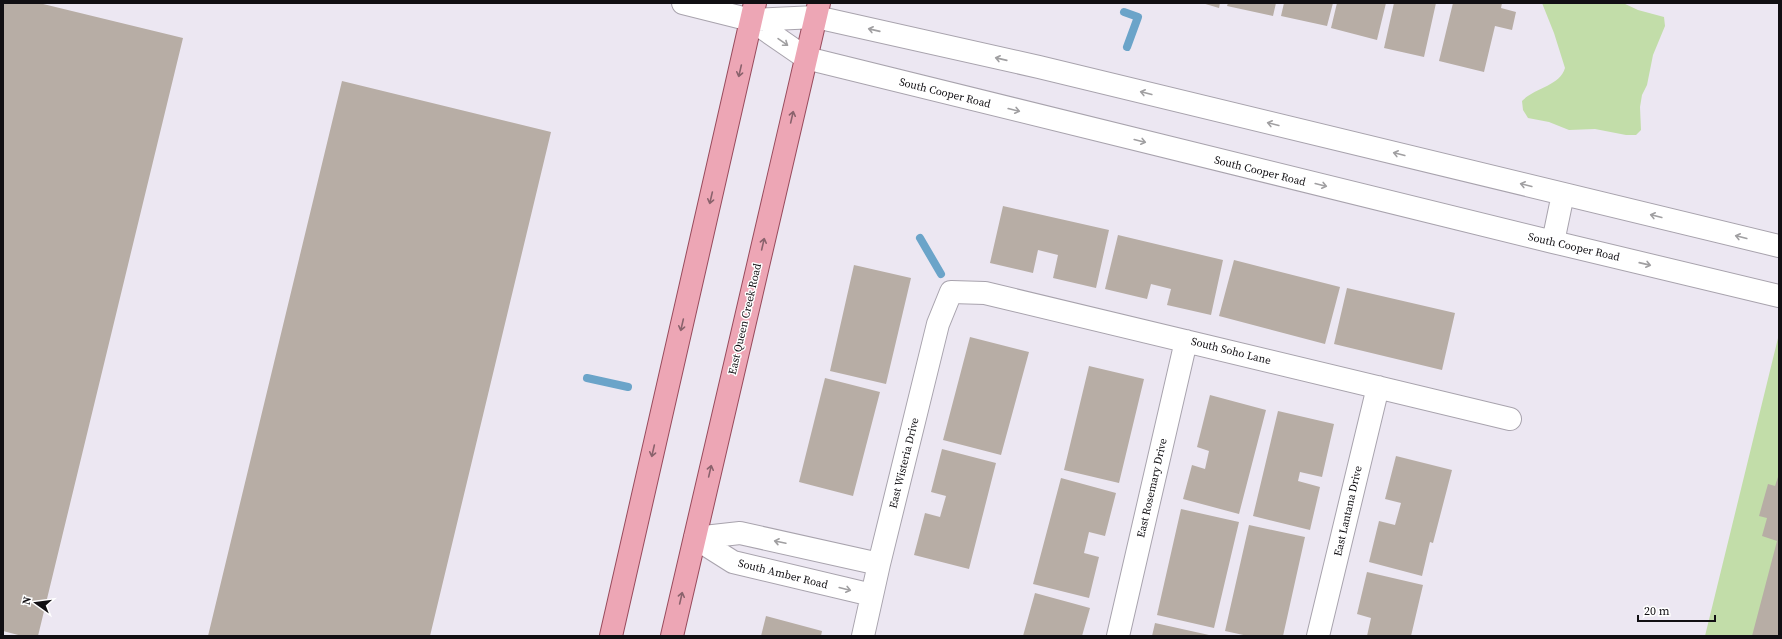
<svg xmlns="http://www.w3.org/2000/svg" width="1782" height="639" font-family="'Source Serif 4',serif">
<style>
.green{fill:#c2dda9}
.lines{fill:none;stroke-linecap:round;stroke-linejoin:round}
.stream{stroke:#6ba4c9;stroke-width:8}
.building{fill:#b7ada5}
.minor-casing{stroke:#a8a3ad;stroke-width:24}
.secondary-casing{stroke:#a8a3ad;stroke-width:24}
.primary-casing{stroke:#984b5c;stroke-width:24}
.minor{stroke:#fff;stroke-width:22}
.secondary{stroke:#fff;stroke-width:22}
.primary{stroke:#eda6b5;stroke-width:22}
.oneway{stroke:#a09fa1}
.oneway2{stroke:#8a626c}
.labels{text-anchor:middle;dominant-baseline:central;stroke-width:3;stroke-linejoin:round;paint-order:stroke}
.street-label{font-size:11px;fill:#110f13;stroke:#fff}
</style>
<rect width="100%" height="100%" fill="#ece7f2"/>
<path class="green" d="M1542,3H1623L1638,10L1664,17L1665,26L1653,55L1647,85L1642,95L1640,107L1641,130L1636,135H1626L1595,129L1569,130L1549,122L1528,118L1523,110L1522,101C1534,88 1560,86 1565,68L1554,33Z
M1779,334V636H1705Z"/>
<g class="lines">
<path class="stream" d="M1124,12L1138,17L1127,47
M920,238L941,274
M587,378L628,387"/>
</g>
<path class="building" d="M3,3H39L183,38L38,636H22L3,631Z
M1202,3H1220L1219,8Z
M1228,3H1276L1273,16L1227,6Z
M1284,3H1333L1327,26L1281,16Z
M1337,3H1386L1377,40L1331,28Z
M1394,3H1436L1424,57L1384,48Z
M1453,3H1502L1501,8L1516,12L1512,30L1495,26L1484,72L1439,61Z
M342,81L551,132L430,636H208Z
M1003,206L1109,230L1096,288L1053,278L1058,255L1038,250L1033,273L990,263Z
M1118,235L1223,260L1211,315L1167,305L1171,289L1151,284L1147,299L1105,289Z
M1234,260L1340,287L1325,344L1219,316Z
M854,265L911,278L886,384L830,371Z
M1347,288L1455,313L1442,370L1334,344Z
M970,337L1029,352L1001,455L943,440Z
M1089,366L1144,379L1119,483L1064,470Z
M825,378L880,392L853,496L799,482Z
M1210,395L1266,410L1239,514L1183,499L1192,465L1205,469L1209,451L1197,447Z
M1278,411L1334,424L1322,477L1300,472L1298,481L1320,487L1310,530L1253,516Z
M942,449L996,463L969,569L914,555L925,513L940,517L946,496L931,492Z
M1396,456L1452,470L1433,543L1430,542L1422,576L1369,562L1379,521L1395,525L1401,503L1385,499Z
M1779,474V636H1752L1777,541L1762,536L1767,518L1759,516L1768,484L1775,486Z
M1061,478L1116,493L1105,536L1089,532L1084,553L1099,557L1089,598L1033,584Z
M1181,509L1239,522L1214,628L1157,615Z
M1249,525L1305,537L1283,636H1248L1225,631Z
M1367,572L1423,585L1411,636H1367L1371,618L1357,614Z
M1035,593L1090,608L1082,636H1023Z
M766,616L822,631L821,636H761Z
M1155,623L1209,635V636H1152Z"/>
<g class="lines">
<g class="minor-casing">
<path id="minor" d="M683,3L751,20
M695,538L733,562L872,595
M695,538L740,533L879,564
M863,636L879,564L938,324L951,292L985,293L1510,419
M1118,636L1186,341
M1318,636L1378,387"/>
</g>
<g class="secondary-casing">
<path id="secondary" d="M751,20L806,58L1553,242L1779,296
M751,20L816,17L1039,67L1779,246
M1553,242L1563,194"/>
</g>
<g class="primary-casing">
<path id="primary" d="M611,636L755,3
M672,636L819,3"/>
</g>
<use href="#minor" class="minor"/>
<use href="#secondary" class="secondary"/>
<use href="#primary" class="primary"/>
</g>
<defs><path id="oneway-shaft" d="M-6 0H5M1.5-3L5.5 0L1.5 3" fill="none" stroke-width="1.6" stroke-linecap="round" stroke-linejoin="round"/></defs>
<g class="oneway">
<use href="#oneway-shaft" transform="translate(874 30) rotate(-167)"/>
<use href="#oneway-shaft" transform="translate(783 42) rotate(35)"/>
<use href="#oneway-shaft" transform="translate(1001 59) rotate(-167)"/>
<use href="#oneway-shaft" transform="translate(1146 93) rotate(-166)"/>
<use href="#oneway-shaft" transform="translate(1014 110) rotate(14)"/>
<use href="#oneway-shaft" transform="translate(1273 124) rotate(-166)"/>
<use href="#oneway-shaft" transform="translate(1140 141) rotate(14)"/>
<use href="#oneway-shaft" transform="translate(1399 154) rotate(-166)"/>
<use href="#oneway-shaft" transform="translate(1321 185) rotate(14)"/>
<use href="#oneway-shaft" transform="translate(1526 185) rotate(-166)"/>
<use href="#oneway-shaft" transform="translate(1656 216) rotate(-166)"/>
<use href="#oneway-shaft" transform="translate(1741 237) rotate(-166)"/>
<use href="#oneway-shaft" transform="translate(1645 264) rotate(13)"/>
<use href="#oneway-shaft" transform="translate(780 542) rotate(-168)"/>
<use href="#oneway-shaft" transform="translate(845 589) rotate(14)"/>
</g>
<g class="oneway2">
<use href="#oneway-shaft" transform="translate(740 71) rotate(103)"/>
<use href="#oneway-shaft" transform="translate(792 117) rotate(-77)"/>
<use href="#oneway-shaft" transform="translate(711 198) rotate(103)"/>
<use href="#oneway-shaft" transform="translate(763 244) rotate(-77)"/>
<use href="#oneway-shaft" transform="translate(682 325) rotate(103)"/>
<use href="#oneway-shaft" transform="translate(653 451) rotate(103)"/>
<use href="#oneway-shaft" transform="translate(710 471) rotate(-77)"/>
<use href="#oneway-shaft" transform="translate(681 598) rotate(-77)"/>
</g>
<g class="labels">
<g class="street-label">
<text transform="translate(945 93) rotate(14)">South Cooper Road</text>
<text transform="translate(1260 171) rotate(14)">South Cooper Road</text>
<text transform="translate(1574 247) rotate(13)">South Cooper Road</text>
<text transform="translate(745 319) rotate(-77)">East Queen Creek Road</text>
<text transform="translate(1231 351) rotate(14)">South Soho Lane</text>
<text transform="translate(904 463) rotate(-76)">East Wisteria Drive</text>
<text transform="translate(1152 488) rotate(-77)">East Rosemary Drive</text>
<text transform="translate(1348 511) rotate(-77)">East Lantana Drive</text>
<text transform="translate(783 574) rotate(14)">South Amber Road</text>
</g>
</g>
<rect width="1782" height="639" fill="none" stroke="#110f13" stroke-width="8"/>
<g transform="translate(36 603) rotate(284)" stroke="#ffffff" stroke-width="3" paint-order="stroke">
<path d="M0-3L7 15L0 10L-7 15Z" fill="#110f13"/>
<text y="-6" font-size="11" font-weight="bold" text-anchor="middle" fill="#110f13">N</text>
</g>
<path d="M1638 615v6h77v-6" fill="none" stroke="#110f13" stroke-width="2"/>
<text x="1644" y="615" font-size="12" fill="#110f13" stroke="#ffffff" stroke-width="3" paint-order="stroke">20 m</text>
</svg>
